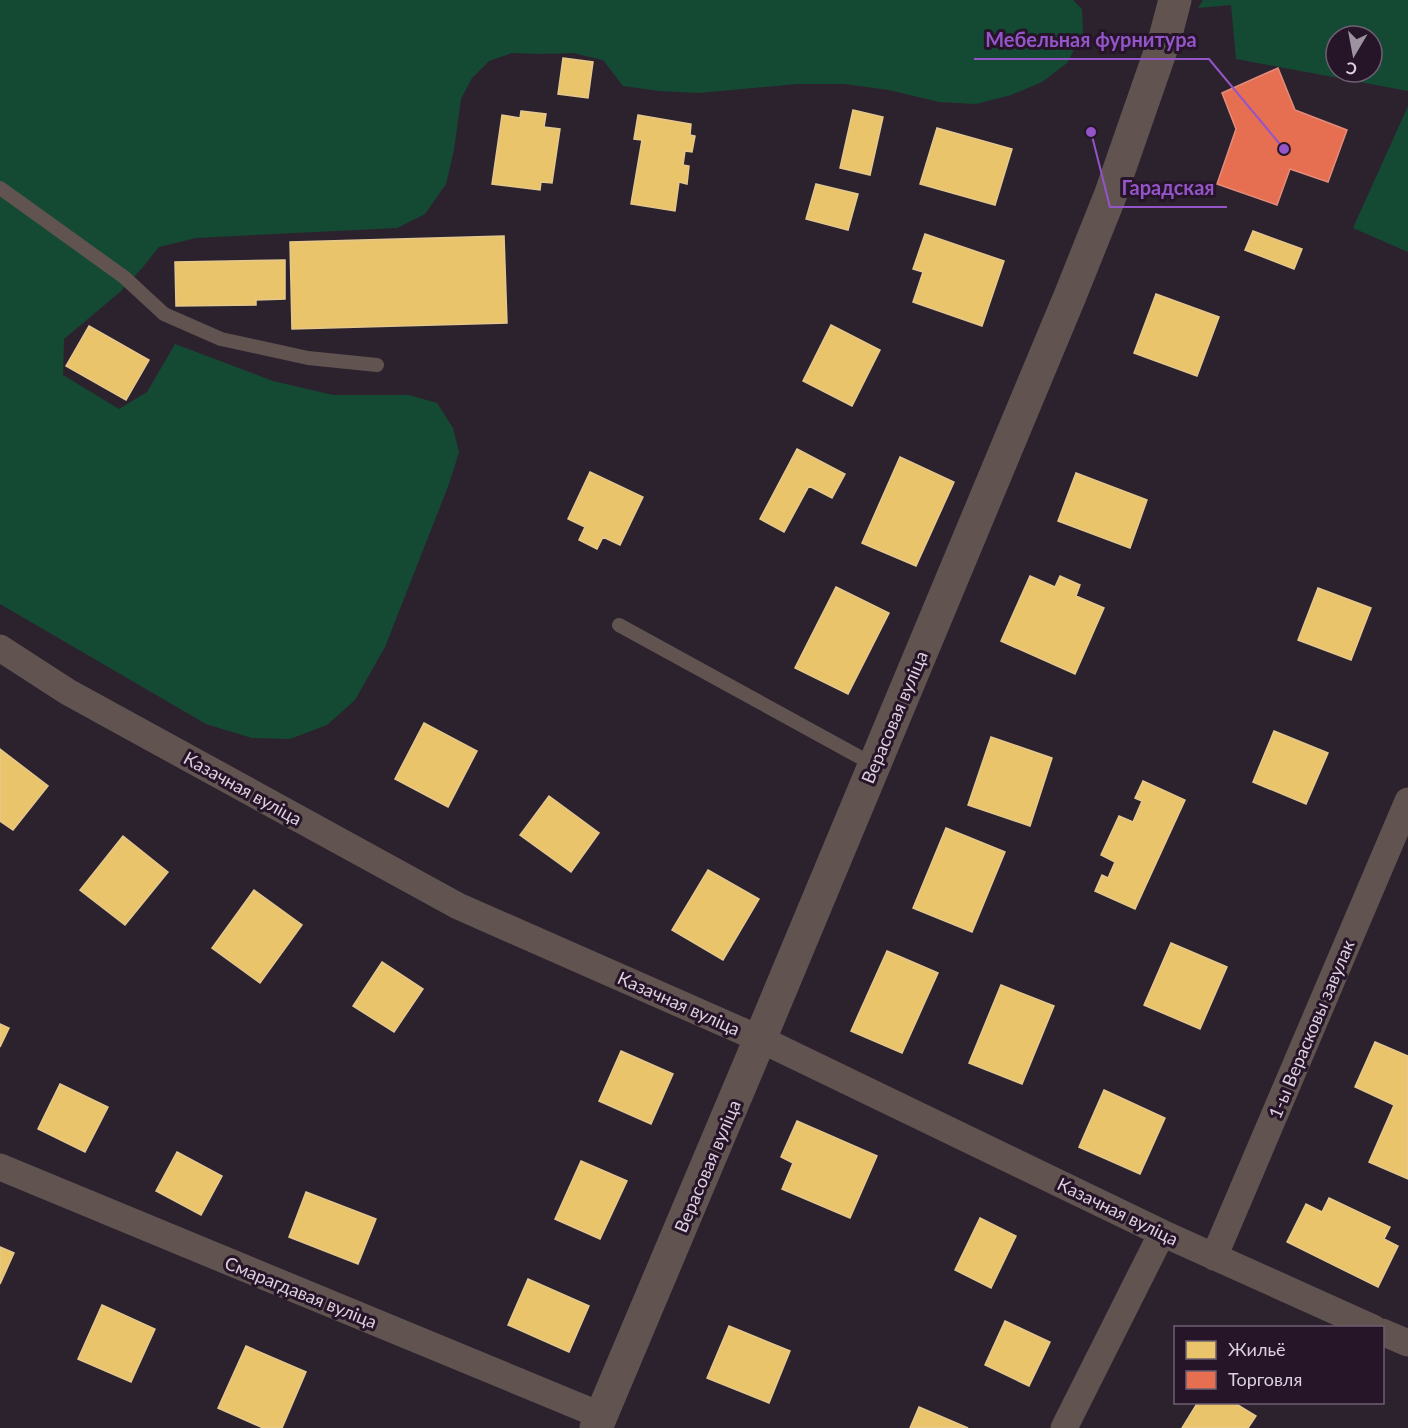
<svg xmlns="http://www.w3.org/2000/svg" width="1408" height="1428" font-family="Lato,sans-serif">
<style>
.green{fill:#144a33;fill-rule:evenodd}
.homes{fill:#e9c46a;stroke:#e5c88d;stroke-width:1.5}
.shops{fill:#e76f51;stroke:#e48c7b;stroke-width:1.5}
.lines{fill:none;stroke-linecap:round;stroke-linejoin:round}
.service{stroke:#605350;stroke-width:14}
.minor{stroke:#605350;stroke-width:27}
.tertiary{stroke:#605350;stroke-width:33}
.labels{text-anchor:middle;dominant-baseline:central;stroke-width:6;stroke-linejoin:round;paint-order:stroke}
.street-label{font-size:18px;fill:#dcd0de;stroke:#261429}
.leader{fill:none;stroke:#9355c7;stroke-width:2}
.callout-dot{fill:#9355c7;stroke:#261429;stroke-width:2}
.callout-label{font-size:20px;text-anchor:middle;font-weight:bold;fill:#9355c7;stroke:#261429;stroke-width:6;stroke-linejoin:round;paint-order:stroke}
</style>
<rect width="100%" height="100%" fill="#2c222e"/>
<path class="green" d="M0,0H1073L1082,9L1083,33L1067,63L1042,82L1011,95L976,104L939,102L889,90L844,84H797L699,93L659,91L623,86L603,60L573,53L540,54L512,53L489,61L472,78L461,99L454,150L446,184L425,214L397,228L196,238L159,247L143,267L120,292L64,339L63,375L119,409L147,392L175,344L273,381L333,395H409L437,403L453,428L459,452L449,484L385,647L355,700L327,725L290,739L252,738L206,724L0,604Z
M1203,0H1408V91L1236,59L1231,5L1198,8ZM1336,36H1372V72H1336Z
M1408,106V252L1353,228Z"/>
<path class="homes" d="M563,58L593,62L588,98L558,94Z
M853,110L883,117L870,175L840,168Z
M521,111L546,114L544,127L560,129L552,183L541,182L540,190L492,184L502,115L520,118Z
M638,115L691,124L690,135L695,136L692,152L685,151L683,165L689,166L687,184L679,182L675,211L631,204L642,140L634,139Z
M937,128L1012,149L995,205L920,184Z
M816,184L858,194L848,230L806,219Z
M1253,231L1302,249L1294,269L1245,250Z
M925,234L1004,261L982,326L913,302L923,272L913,269Z
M504,236L507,323L292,329L290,242Z
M285,260V299L256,300V305L176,306L175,262Z
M1156,294L1219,317L1197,376L1134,353Z
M831,325L880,350L852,406L803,381Z
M89,326L149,360L126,400L66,366Z
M797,449L845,474L832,498L809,486L784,532L760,519Z
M900,457L954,482L916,566L862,543Z
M590,472L643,497L620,545L603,537L597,549L579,540L585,527L568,519Z
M1076,473L1147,500L1130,548L1058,521Z
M1030,576L1055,587L1060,576L1080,585L1076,596L1104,608L1075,674L1001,641Z
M836,587L889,613L848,694L795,668Z
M1318,588L1371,608L1351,660L1298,640Z
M424,723L477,751L448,807L395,779Z
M1274,731L1328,753L1306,804L1253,782Z
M991,737L1052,758L1030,826L968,805Z
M0,749L48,786L13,830L0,821Z
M1143,781L1185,800L1135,909L1095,891L1102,875L1108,878L1115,862L1101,855L1119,816L1133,822L1142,801L1135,798Z
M549,796L599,833L571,872L520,835Z
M946,828L1005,852L972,932L913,908Z
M123,836L168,872L125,925L80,890Z
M708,870L759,899L723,960L672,930Z
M254,890L302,925L260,983L212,948Z
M1171,943L1227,967L1200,1029L1144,1005Z
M887,951L938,973L902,1053L851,1031Z
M382,962L423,989L394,1032L353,1006Z
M1001,985L1054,1006L1022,1084L969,1063Z
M0,1024L9,1028L0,1047Z
M1375,1042L1408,1056V1179L1369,1162L1394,1105L1355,1087Z
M621,1051L673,1074L651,1124L599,1101Z
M60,1084L108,1107L85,1152L38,1129Z
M1104,1090L1165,1118L1140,1174L1079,1147Z
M797,1121L877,1156L850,1218L782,1189L793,1163L781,1157Z
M177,1152L222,1176L201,1215L156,1191Z
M581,1161L627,1181L600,1239L555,1219Z
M306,1192L376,1219L358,1264L289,1237Z
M1329,1198L1390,1227L1384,1239L1398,1246L1378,1287L1287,1242L1306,1204L1322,1212Z
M980,1218L1016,1236L991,1288L955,1270Z
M0,1247L14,1253L0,1284Z
M528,1279L589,1306L569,1352L508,1325Z
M102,1305L155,1329L131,1382L78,1359Z
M1005,1321L1050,1342L1029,1386L985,1365Z
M729,1326L790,1351L769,1403L707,1378Z
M246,1346L306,1372L282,1428H263L218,1408Z
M1198,1402H1233L1256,1416L1248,1428H1182Z
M919,1407L968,1428H910Z"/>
<path class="shops" d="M1278,68L1295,110L1347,130L1328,182L1290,169L1277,205L1217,184L1236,129L1222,93Z"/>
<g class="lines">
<path class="service" d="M0,188L124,277L164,314L221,339L308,358L377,365
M619,625L874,765"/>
<path class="minor" d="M0,648L68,692L458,906L760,1039L1162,1233L1373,1328
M0,1167L602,1416
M1214,1257L1408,801
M1382,1332L1408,1343
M1064,1428L1162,1233"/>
<path class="tertiary" d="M596,1428L760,1039L1070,296L1110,196L1165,38L1175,0"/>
</g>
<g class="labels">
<g class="street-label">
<text transform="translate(894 717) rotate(-67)">Верасовая вуліца</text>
<text transform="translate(243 788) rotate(29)">Казачная вуліца</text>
<text transform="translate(679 1003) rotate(24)">Казачная вуліца</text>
<text transform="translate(1311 1029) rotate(-67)">1-ы Верасковы завулак</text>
<text transform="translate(707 1166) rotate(-67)">Верасовая вуліца</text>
<text transform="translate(1118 1211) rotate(26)">Казачная вуліца</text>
<text transform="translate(301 1292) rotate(22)">Смарагдавая вуліца</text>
</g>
</g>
<path class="leader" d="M1284 149L1209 59H974M1091 132L1110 207H1227"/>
<g class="callout-dot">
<circle cx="1284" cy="149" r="6"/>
<circle cx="1091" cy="132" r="6"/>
</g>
<g class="callout-label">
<text x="1091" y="47">Мебельная фурнитура</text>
<text x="1168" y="195">Гарадская</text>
</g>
<rect x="1174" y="1326" width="210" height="78" fill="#261429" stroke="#6f5f71" stroke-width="1.5"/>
<rect x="1186" y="1341" width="30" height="18" fill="#e9c46a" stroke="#6f5f71" stroke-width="1.5"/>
<text x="1228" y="1356" font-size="18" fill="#dcd0de">Жильё</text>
<rect x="1186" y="1371" width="30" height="18" fill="#e76f51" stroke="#6f5f71" stroke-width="1.5"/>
<text x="1228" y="1386" font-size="18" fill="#dcd0de">Торговля</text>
<g transform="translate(1354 54) rotate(190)"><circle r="28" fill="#261429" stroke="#6f5f71" stroke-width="1.5"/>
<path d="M0-4.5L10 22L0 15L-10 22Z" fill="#9e93a0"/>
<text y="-9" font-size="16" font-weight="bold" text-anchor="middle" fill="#dcd0de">С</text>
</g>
</svg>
